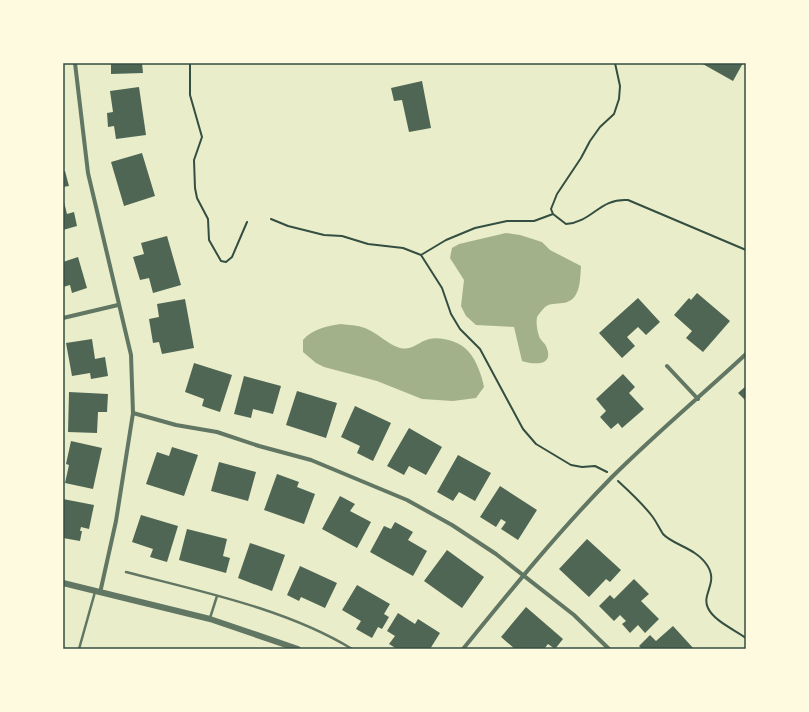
<svg xmlns="http://www.w3.org/2000/svg" width="809" height="712" font-family="'Open Sans',sans-serif">
<style>
.water{fill:#a3b18a}
.building{fill:#4f6655}
.lines{fill:none;stroke-linecap:round;stroke-linejoin:round}
.path{stroke:#344e41;stroke-width:2}
.service{stroke:#617663;stroke-width:2.5}
.minor{stroke:#617663;stroke-width:4}
.tertiary{stroke:#617663;stroke-width:6}
.neatline{fill:none;stroke:#344e41;stroke-width:1.5}
</style>
<rect width="100%" height="100%" fill="#e9edc9"/>
<path class="water" d="M506,233L520,235L542,242L550,250L581,266C580,279 581,301 563,303C556,304 550,303 545,307C542,310 539,314 537,317C536,323 537,330 539,336C540,340 544,342 546,346C555,366 535,365 522,361L514,327L476,325L466,316L461,306L464,280L450,258L452,248L459,244Z
M341,324C349,325 357,325 365,328C378,333 387,344 400,348C412,351 418,342 429,339C440,336 460,341 468,351C476,359 482,376 484,387L476,398L453,401L422,399L377,381L324,367L316,363L303,352V340C312,329 327,326 341,324Z"/>
<path class="building" d="M111,63H142L143,73L111,74Z
M701,63H743L733,81Z
M422,81L431,128L409,132L402,100L394,101L391,88Z
M139,87L146,135L116,139L114,126L108,127L107,113L113,112L110,91Z
M142,153L155,196L124,206L111,162Z
M63,171H65L69,186L63,187Z
M63,198L67,214L74,212L77,226L63,230Z
M167,236L181,285L153,293L149,278L140,280L133,257L144,254L141,243Z
M78,257L87,288L72,293L70,285L63,287V262Z
M697,293L730,321L703,352L686,338L692,331L674,315L689,298L691,300Z
M638,298L660,322L646,335L638,327L627,337L635,346L622,358L599,333Z
M185,299L194,348L162,354L159,342L153,343L149,319L159,317L157,304Z
M92,339L95,359L105,357L108,376L91,379L90,373L72,376L66,343Z
M194,363L232,375L220,412L202,406L204,399L185,392Z
M623,374L635,387L629,393L644,409L622,428L618,423L611,429L600,417L606,411L596,399Z
M244,376L281,386L273,414L253,409L251,418L234,414Z
M746,386V401L738,393Z
M297,391L337,403L326,438L286,425Z
M69,392L108,394L107,412H98L97,433L68,432Z
M355,406L391,423L373,461L357,453L360,446L341,437Z
M409,428L442,447L426,475L409,466L404,475L387,466Z
M71,441L102,448L93,489L65,483L69,465L66,464Z
M172,447L198,455L184,496L146,484L157,452L169,456Z
M458,455L491,473L475,501L459,492L453,501L437,492Z
M219,462L256,472L248,501L211,491Z
M277,474L299,482L297,487L315,494L304,524L264,510Z
M500,486L537,510L518,540L501,529L506,522L501,519L496,527L480,517Z
M340,496L355,504L350,511L371,522L357,548L322,529Z
M63,499L94,505L89,529L81,527L80,531H82L80,541L63,538Z
M141,515L178,526L167,562L150,557L153,549L132,542Z
M395,522L413,532L408,540L427,551L413,576L370,552L384,526L391,529Z
M187,529L227,539L223,556L230,558L226,573L179,560Z
M587,539L621,570L610,582L606,579L589,597L559,569Z
M250,543L285,555L272,591L238,578Z
M447,550L484,577L462,608L424,581Z
M300,566L337,583L325,608L301,597L299,601L287,595Z
M634,579L649,594L641,601L659,619L645,633L638,625L630,633L622,624L626,621L620,615L614,621L599,606L610,595L614,599Z
M357,585L390,604L384,614L389,617L382,629L378,627L372,638L356,629L361,621L342,610Z
M526,607L563,639L555,649L548,644L544,649H515L501,637Z
M398,613L415,624L418,619L440,633L430,649H397L389,644L395,636L387,631Z
M673,626L694,649H642L639,646L650,635L656,641Z"/>
<g class="lines">
<path class="path" d="M190,63V95L202,137L194,160L195,188L197,198L208,219L209,240L221,261L226,262L232,257L247,222
M553,214L551,209L557,194L581,158L590,141L600,127L614,114L619,99L620,86L615,63
M271,219L288,226L324,235L342,236L368,244L403,248L421,255
M607,472L595,466L582,467L571,465L536,444L523,429L480,349L460,329L451,314L442,288L421,255L446,240L475,228L507,221H534L553,214L566,224C593,222 599,198 628,200L746,250
M618,481C630,492 642,503 652,516C656,521 659,528 663,534C673,545 696,548 707,565C719,583 701,594 708,608C714,621 735,630 746,638"/>
<path class="service" d="M126,572C199,591 287,609 352,649
M210,618L217,596
M79,649L95,592"/>
<path class="minor" d="M75,63L88,173L131,355L133,413L116,521L100,593
M63,318L118,305
M667,366L698,399
M133,413L176,425L217,432L259,446L311,460L407,500L452,525L496,554L574,615L609,649
M463,649C511,590 559,531 612,477C655,434 702,395 746,354"/>
<path class="tertiary" d="M63,583L210,619L298,649"/>
</g>
<rect width="809" height="712" fill="none" stroke="#fefae0" stroke-width="128"/>
<rect x="64" y="64" width="681" height="584" class="neatline"/>
</svg>
